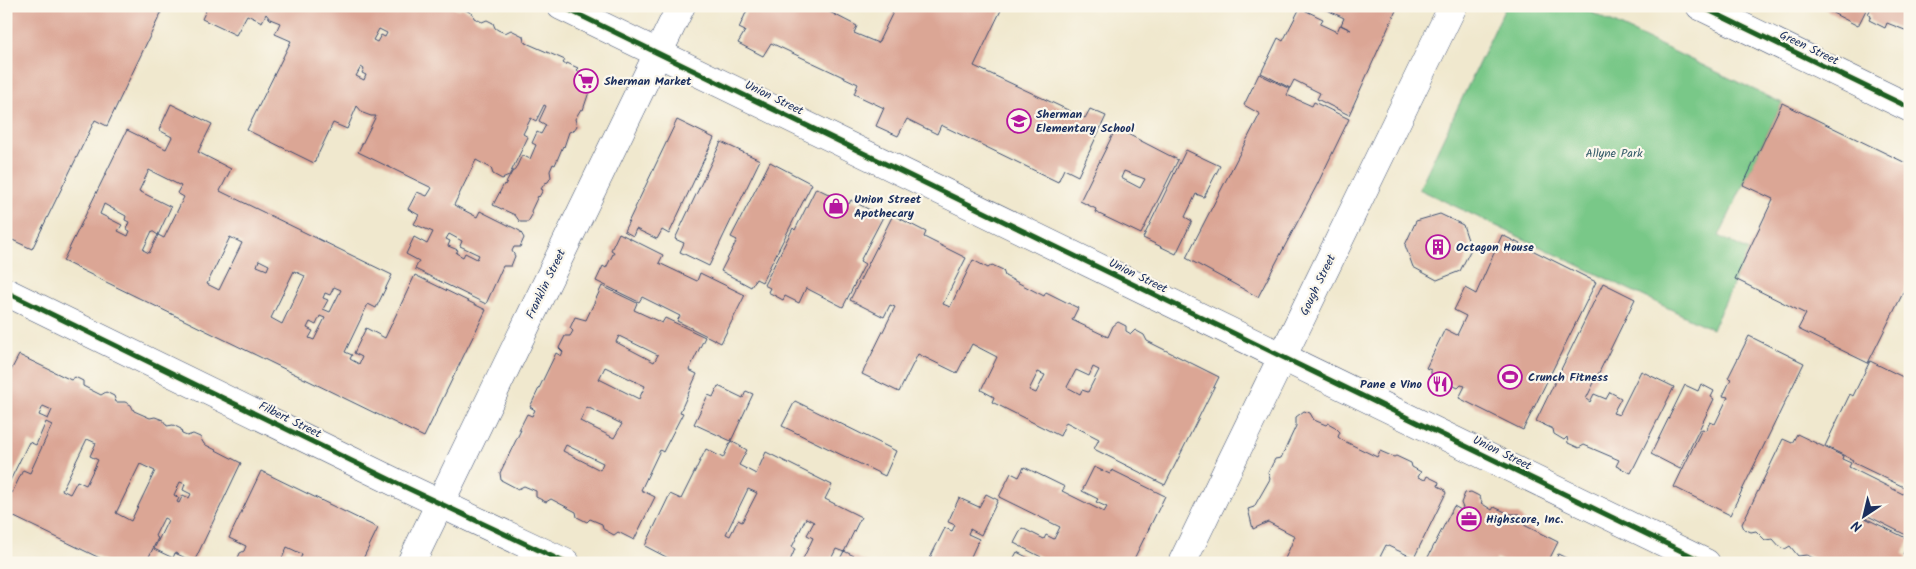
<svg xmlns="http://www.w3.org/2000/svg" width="1916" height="569" font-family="Kalam,sans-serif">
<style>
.green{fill:#79c888;stroke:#4a7c73}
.building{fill:#dba695;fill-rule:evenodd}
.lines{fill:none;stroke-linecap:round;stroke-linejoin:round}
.minor-casing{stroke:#3b4b6f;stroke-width:29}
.tertiary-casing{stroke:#3b4b6f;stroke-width:29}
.secondary-casing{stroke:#3b4b6f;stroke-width:29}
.minor{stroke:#fff;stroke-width:28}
.tertiary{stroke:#fff;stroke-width:28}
.secondary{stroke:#fff;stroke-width:28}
.cycleway-casing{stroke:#fbf7ec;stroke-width:8}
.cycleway{stroke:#1b5e20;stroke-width:5}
.labels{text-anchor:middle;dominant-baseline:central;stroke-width:4.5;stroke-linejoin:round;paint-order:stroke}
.street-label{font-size:12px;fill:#1b2f5e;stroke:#fbf7ec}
.poi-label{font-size:12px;font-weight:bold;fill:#1b2f5e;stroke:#fbf7ec;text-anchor:start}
.park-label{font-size:12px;fill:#375d6b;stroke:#fbf7ec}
</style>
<rect width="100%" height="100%" fill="#fbf7ec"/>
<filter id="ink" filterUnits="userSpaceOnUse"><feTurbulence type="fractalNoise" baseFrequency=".02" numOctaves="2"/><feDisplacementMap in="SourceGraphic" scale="10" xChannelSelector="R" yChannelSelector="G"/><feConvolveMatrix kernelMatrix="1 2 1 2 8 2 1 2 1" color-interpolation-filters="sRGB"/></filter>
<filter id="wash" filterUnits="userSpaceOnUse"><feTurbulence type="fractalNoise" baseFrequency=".0096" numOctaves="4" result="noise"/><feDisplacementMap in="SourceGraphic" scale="20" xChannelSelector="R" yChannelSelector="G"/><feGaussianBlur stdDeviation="1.12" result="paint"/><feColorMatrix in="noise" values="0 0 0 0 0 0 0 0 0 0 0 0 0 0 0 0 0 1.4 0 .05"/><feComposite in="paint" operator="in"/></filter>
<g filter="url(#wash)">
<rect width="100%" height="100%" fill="#f0e8ce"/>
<path class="green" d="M1506,6H1578L1782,103L1719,236L1749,251L1712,329L1419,189Z"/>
<g id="blocks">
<path class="building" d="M9,6H159L154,10L161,13L107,126L95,120L32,249L6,237V12Z
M208,6H450L458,10L462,8L473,14L474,18L482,22L487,20L493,23L495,28L498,30L505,33L511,30L523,36L524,42L565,60L563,63L566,65L567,63L578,68L576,70L584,74L591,72L596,75L597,83L590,89L583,110L581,109L575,119L577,126L574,130L569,132L564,147L563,146L555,165L553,164L550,171L551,177L548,182L545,183L541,189L543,190L539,197L538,196L531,211L532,215L528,222H520L515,215L493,205L504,184L505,185L512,172L515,170L522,155L530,159L536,145L532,143L537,132L541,134L546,125L539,121L546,106L544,105L536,121L531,118L523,134L528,137L509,176L502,179L493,174L491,168L476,160L454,205L477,217L480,211L520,231L524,238L520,247H514L512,251L515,256L511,266H503L486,304L415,269L419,261L406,254L414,237L427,244L433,232L414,224L419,215L408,209L417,192L427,196L432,188L358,152L376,116H371L363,113L357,106L347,129L333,123L314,163L247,130L291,41L275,34L280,23L270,19L266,14L262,22L247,15L236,35L202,19ZM379,29L387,33L385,37L381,35L377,42L373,40ZM361,67L364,69L362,73L366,75L364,80L356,76ZM449,234L462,241L460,246L479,255L477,259L465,253L463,257L456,253L458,250L448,246L450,241L446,239Z
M749,6H818L857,26L854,33L878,43L896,6H1003L974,66L1085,118L1090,109L1106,116L1078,176L1064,169L1058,182L941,125L937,134L907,119L898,136L876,126L884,108L854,94L858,84L771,43L763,56L738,43L745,31L739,28Z
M1319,6H1398L1349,115L1317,99L1320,93L1294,80L1290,88L1261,73L1278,38L1283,41L1300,8L1323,19L1320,24L1337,32L1340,25L1351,30L1341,25L1344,18Z
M1819,6H1868L1858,26Z
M1872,6H1910V32L1887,23L1885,28L1869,20L1871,16L1868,14Z
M1259,74L1290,89L1287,95L1312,106L1314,102L1349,119L1317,185L1258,297L1186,258L1260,114L1244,105Z
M1782,103L1910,165V279L1868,363L1798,329L1806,314L1735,279L1773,199L1743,185Z
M171,104L212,124L198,152L231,169L220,191L392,275L376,308L368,304L345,352L352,355L350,359L359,364L362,357L354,353L366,328L385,338L415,275L486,310L424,437L63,261L127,130L166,149L172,137L159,130ZM149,170L181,186L177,193L184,197L164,238L158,235L149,253L143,250L152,231L158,235L171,207L139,191ZM104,204L126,216L125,220L129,222L126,229L130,231L128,236L118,231L122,225L100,214ZM230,237L242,243L219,290L207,284ZM259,260L269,265L267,270L257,266ZM294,271L305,276L282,324L271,318ZM334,287L341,290L330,312L323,309L328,300L323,298L325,293L330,295ZM320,316L325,318L314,340L309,338L313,331L307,328L310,322L316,325Z
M677,120L714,138L669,234L662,230L657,239L636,229L633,236L624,231Z
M1116,128L1178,160L1141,234L1095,212L1096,209L1080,201ZM1124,171L1145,179L1140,188L1121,178Z
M721,142L760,160L709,266L680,252L684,243L675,239Z
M1186,150L1220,166L1204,197L1196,194L1185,217L1192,221L1176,254L1143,238Z
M770,162L812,184L762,282L756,279L751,287L721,271L737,240L731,237Z
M816,188L849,204L851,200L883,217L860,261L865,264L843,307L806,288L799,303L785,296L783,300L768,292L770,288L764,285L793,228L795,230Z
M1440,214L1463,225L1471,249L1460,271L1437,280L1413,267L1405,245L1416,221Z
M893,215L926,232L924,237L966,258L943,304L950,307L973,260L988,268L992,265L1003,270L1005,276L1044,296L1046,292L1078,308L1072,320L1108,337L1113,326L1118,322L1126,326V331L1131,334L1135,330L1144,335L1147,341L1219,377L1165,485L1094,449L1099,439L1066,422L1060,436L992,402L994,397L981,390L997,357L972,344L957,373L918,354L899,392L862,374L895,307L890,305L884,317L850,300ZM1093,367L1099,370L1088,392L1082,390L1080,394L1067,387L1076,370L1089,376ZM1038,372L1045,375L1036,393L1029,390Z
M619,233L663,255L659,263L697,281L700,273L745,295L721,343L677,321L680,316L642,297L639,302L596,281L603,266L606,268L614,252L611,250Z
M1502,235L1596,282L1523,430L1459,398L1465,386L1461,385L1458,388L1431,374V370L1426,368L1445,329L1457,335L1466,316L1454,310L1465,288L1476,294Z
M1603,283L1635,299L1586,399L1590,402L1594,394L1606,399L1610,392L1621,398L1613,413L1619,415L1641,371L1674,387L1631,473L1616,466L1619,460L1584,445L1579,448L1568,443L1567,437L1564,440L1554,434L1553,429L1536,421Z
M602,286L637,303L634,310L662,323L665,318L705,337L689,370L697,374L680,412L683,413L663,452L660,450L641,490L655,497L634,540L618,532L614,535L603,529L602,524L590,519L587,522L577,517L576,512L551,499L546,502L536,497V491L524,486L518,489L501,480L500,473L521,430H519L527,414L532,416L535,410L530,407L556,353L561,356L563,352L559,348L565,336H570L573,331L570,328L575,317L586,320ZM619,336L658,355L654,362L616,342ZM605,367L645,386L639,399L599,379ZM587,407L622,424L614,438L580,421ZM566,445L603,463L600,470L563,451Z
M1749,336L1804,363L1730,515L1674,487L1702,429L1706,430L1710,422L1715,424L1728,397L1723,396L1731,379L1728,378Z
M19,355L71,380L75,377L83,381V386L101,395L106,392L114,396L116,402H125L131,405L134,411L150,418L155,417L163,420L167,426L173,425L181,429L182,434L187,436L193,434L200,437L204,444L241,463L194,562L175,553L173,558L154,549L168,520L164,518L155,536L158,538L146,563H110L6,513V491L12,493L23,470L30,473L52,425L46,422L36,445L29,442L6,489V380ZM43,406L52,410L48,419L39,415ZM87,439L96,443L90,456L98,460L86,485L77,481L70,494L62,490ZM140,464L155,471L131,521L116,513ZM180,482L185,484L183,490L191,494L189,498L183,495L179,503L177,502L179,498L174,495Z
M1870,361L1905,378L1910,369V490L1852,462L1853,460L1825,446L1850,394L1853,396Z
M1701,384L1714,391L1711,397L1714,399L1680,469L1651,454L1685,385L1698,391Z
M718,386L743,398L746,391L753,394L731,441L694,424L708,395L713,397Z
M795,401L896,451L885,476L782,426Z
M1304,411L1310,413L1314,420L1326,425L1328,423L1335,427L1340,432L1338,437L1342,440L1377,457L1380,451L1394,457L1396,456L1411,463L1412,467L1421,472L1418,477L1425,480L1427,476L1439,482L1438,486L1444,489L1446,493L1414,558L1386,545L1377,563H1288L1284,561L1295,536L1268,522L1253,529L1248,509L1254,507L1270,479L1268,473L1275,459L1281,458L1296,426V417Z
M1797,434L1843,456L1842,459L1851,463L1849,467L1903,494L1904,492L1910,495V537L1866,515L1865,518L1910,540L1903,554L1907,556L1904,563H1823L1807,555L1798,556L1790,546L1785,549L1781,548L1773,539L1765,540L1756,531L1751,532L1744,529L1742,524L1783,439L1792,443Z
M731,441L747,450L739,465L756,474L766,452L832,485L825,499L861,517L844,552L836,549L829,563H801L813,538L807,535L814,522L806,518L792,547L795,549L789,563H670L672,560L645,546L670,494L681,499L706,449L723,458ZM748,489L757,493L742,522L738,520L730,536L726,534Z
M1024,467L1065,487L1062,491L1104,512L1107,507L1096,502L1098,499L1082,491L1094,467L1110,474L1112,470L1165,496L1132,563H1038L1041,557L1014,543L1022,528L1044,539L1046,535L1054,539L1060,527L999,497L1011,473L1019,477Z
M261,471L378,528L361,563H299L302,554L287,547L280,563L272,559L271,563H236L240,553L244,551L246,546L229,538Z
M1471,492L1479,496L1482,502L1481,503L1492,510L1494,507L1510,514H1519L1525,522L1524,525L1558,542L1550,558L1556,560L1558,554L1576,563H1505L1497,558L1495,563H1425L1454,506L1461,510L1463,508L1461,503L1465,493Z
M986,494L998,500L981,535L970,529L968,534L979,539L968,563H935L929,560L945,528L952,531L955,525L948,522L959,498L979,507Z
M844,551L868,563H838Z
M1017,552L1038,563H1011Z"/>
</g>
</g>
<g filter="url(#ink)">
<use href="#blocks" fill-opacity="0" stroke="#3b4b6f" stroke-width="1"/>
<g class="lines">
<g class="minor-casing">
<path id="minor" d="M1700,6L1910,108
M6,292L403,486L566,563"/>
</g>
<g class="tertiary-casing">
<path id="tertiary" d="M561,6L1706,563
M1182,563L1453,6"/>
</g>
<g class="secondary-casing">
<path id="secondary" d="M411,563L681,6"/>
</g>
<use href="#minor" class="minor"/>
<use href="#tertiary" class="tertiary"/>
<use href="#secondary" class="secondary"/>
<g class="cycleway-casing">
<path id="cycleway" d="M561,6L1706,563
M1700,6L1910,108
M6,292L403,486L566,563"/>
</g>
<use href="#cycleway" class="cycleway"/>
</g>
</g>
<defs>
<g id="supermarket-ring" transform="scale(1.25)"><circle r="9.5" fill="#fbf7ec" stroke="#b5179e" stroke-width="1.5"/><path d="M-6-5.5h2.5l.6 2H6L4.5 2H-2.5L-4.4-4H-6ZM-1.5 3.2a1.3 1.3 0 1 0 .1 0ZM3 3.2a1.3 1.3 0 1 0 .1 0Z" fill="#b5179e"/></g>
<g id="school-ring" transform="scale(1.25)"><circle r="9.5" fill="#fbf7ec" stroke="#b5179e" stroke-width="1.5"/><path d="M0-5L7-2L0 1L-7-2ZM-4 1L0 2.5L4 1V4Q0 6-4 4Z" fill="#b5179e"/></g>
<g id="shop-ring" transform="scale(1.25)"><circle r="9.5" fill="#fbf7ec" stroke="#b5179e" stroke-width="1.5"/><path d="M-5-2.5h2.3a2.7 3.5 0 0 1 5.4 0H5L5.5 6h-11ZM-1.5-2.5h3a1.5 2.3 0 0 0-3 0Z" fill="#b5179e"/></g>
<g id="building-ring" transform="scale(1.25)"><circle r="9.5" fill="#fbf7ec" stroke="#b5179e" stroke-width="1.5"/><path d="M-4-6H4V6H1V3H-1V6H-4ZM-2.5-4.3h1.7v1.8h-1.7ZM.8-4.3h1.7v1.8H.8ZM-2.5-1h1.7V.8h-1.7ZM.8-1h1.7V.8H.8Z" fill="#b5179e"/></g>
<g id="stadium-ring" transform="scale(1.25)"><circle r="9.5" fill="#fbf7ec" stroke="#b5179e" stroke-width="1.5"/><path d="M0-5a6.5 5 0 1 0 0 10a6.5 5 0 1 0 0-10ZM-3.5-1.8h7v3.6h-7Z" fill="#b5179e"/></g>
<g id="restaurant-ring" transform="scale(1.25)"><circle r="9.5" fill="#fbf7ec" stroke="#b5179e" stroke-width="1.5"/><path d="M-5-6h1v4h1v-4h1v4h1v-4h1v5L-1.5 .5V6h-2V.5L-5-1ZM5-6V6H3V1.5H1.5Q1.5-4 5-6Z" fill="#b5179e"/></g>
<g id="office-ring" transform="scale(1.25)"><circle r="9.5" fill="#fbf7ec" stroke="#b5179e" stroke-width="1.5"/><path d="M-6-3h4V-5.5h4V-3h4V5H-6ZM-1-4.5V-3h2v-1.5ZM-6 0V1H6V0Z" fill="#b5179e"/></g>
</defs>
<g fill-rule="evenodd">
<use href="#supermarket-ring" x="586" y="81"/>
<use href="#school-ring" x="1019" y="121"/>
<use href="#shop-ring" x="836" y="206"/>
<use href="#building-ring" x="1438" y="247"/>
<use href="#stadium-ring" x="1510" y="377"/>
<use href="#restaurant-ring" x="1440" y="384"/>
<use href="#office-ring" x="1469" y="519"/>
</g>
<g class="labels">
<g class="street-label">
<text transform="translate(1809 48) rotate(26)">Green Street</text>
<text transform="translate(774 98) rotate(26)">Union Street</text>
<text transform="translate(1138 276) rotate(26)">Union Street</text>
<text transform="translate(546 284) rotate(-64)">Franklin Street</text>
<text transform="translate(1318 285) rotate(-64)">Gough Street</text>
<text transform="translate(290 420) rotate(26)">Filbert Street</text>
<text transform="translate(1502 453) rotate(26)">Union Street</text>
</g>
<g class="poi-label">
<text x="604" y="81">Sherman Market</text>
<text x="1036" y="114">Sherman<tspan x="1036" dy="14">Elementary School</tspan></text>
<text x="854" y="199">Union Street<tspan x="854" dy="14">Apothecary</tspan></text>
<text x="1456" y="247">Octagon House</text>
<text x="1528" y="377">Crunch Fitness</text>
<text x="1422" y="384" text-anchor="end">Pane e Vino</text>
<text x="1486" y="519">Highscore, Inc.</text>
</g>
<g class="park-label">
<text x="1614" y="153">Allyne Park</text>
</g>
</g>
<rect width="1916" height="569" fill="none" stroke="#fbf7ec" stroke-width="25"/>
<g transform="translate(1864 516) rotate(215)" stroke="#fbf7ec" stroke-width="4" paint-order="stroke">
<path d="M0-4L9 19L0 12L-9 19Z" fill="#1b2f5e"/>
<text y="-8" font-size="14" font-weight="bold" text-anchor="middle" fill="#1b2f5e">N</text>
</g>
</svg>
